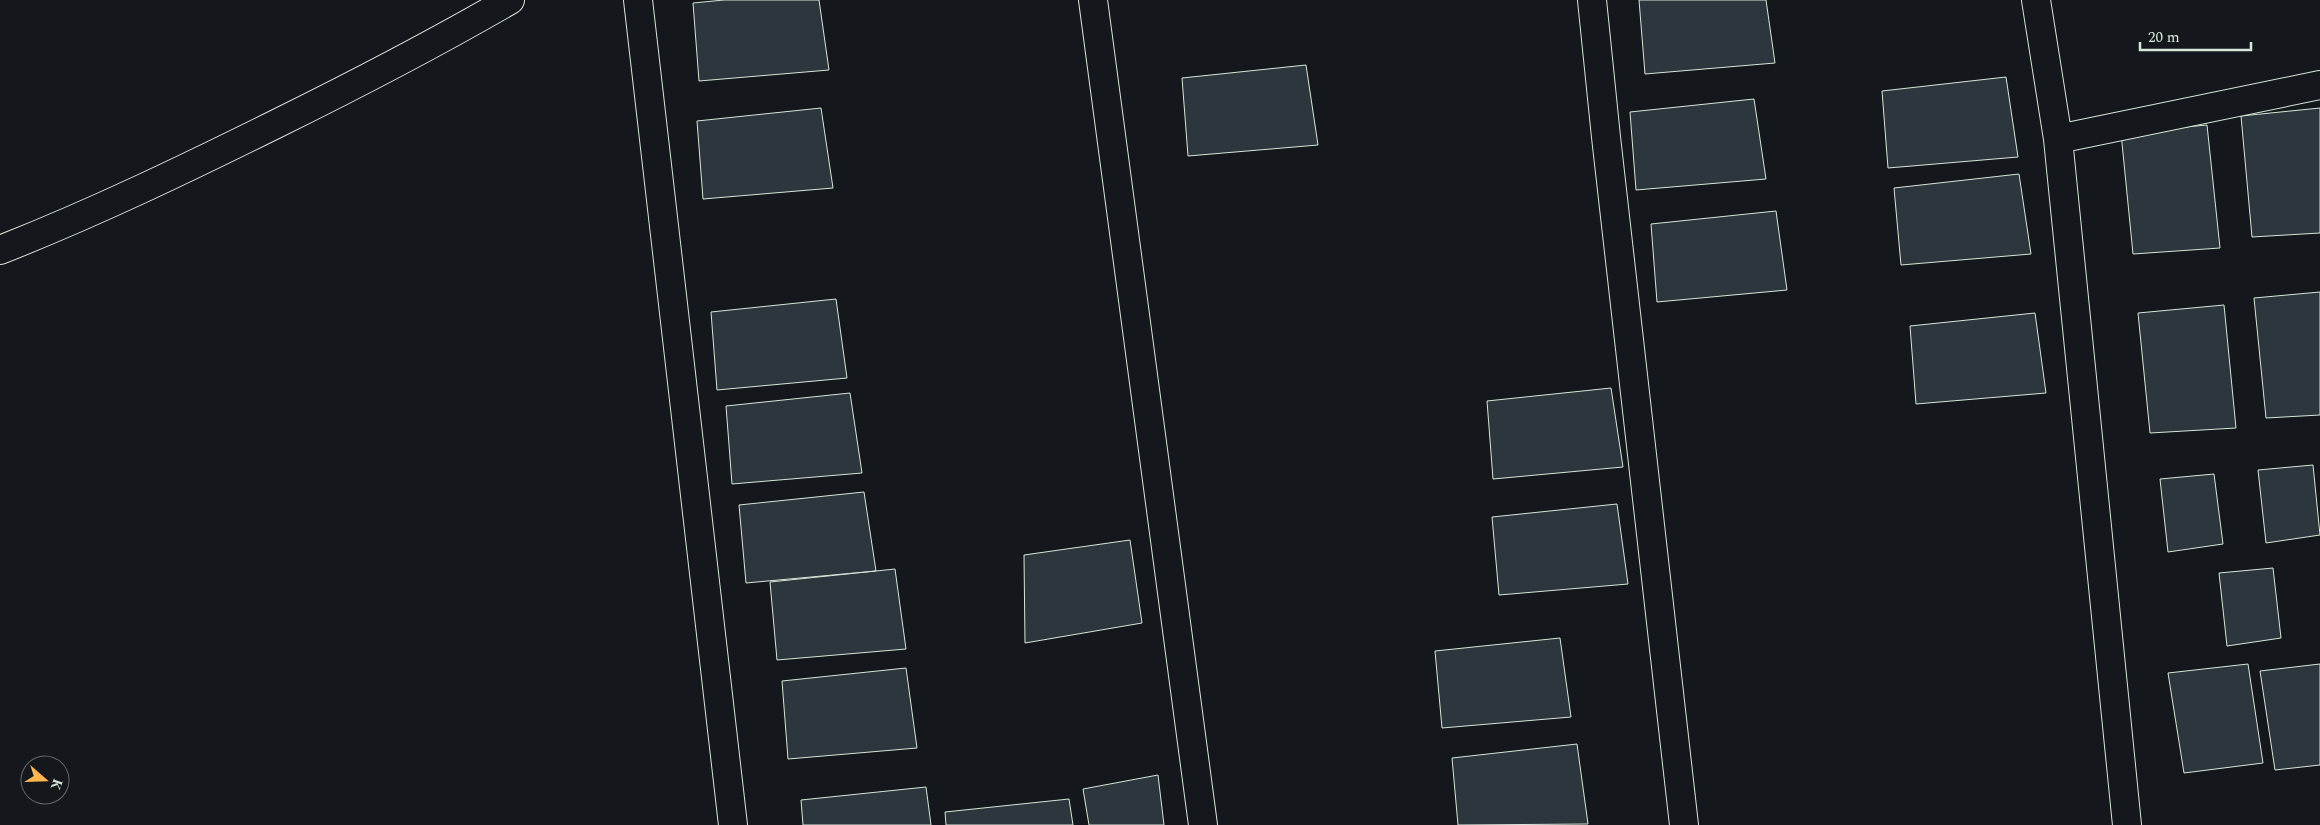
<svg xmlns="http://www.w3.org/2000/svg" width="2320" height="825" font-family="Spectral,serif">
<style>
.building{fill:#2c363c;stroke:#d8e6dc}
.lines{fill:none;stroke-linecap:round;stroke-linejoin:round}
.minor-casing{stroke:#d8e6dc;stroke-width:30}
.minor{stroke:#14181c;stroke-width:28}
</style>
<rect width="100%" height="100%" fill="#14181c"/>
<path class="building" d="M724,0H819L829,70L699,81L693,3Z
M1639,0H1766L1775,63L1645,74Z
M1306,65L1318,145L1188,156L1182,78Z
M2006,77L2018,157L1888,168L1882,91Z
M1754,99L1766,179L1636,190L1630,112Z
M821,108L833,188L703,199L697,121Z
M2320,108V233L2252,237L2241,116Z
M2207,125L2220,248L2133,254L2121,133Z
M2019,174L2031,254L1901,265L1894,188Z
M1776,211L1787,290L1657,302L1651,224Z
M2320,292V415L2266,418L2254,298Z
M836,299L847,378L717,390L711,312Z
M2224,305L2236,428L2150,433L2138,313Z
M2035,313L2046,393L1916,404L1910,326Z
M1611,388L1623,467L1493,479L1487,401Z
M850,393L862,473L732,484L726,406Z
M2313,465L2320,535L2266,543L2258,470Z
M2214,474L2223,544L2168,552L2160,479Z
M864,492L876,571L746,583L739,505Z
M1617,504L1628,584L1499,595L1492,517Z
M1130,540L1142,623L1025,643L1024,555Z
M2273,568L2281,638L2227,646L2219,573Z
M895,569L906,649L777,660L770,582Z
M1560,638L1571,717L1442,728L1435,651Z
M2248,664L2263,763L2184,773L2168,673Z
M2320,664V765L2275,770L2260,671Z
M906,668L917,748L788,759L782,681Z
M1577,744L1588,824L1458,825L1452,758Z
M1158,775L1164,825H1089L1083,789Z
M926,787L931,825H803L801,800Z
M1069,799L1073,825H946L945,812Z"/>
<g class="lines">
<g class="minor-casing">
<path id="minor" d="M638,0L733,825
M1093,0L1203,825
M1592,0L1606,137L1684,825
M2036,0L2058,139L2127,825
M2058,139L2320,85
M0,250C94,213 185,169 276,124C355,85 434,44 510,0"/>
</g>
<use href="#minor" class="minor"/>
</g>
<g transform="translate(45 780) rotate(110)"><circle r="24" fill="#14181c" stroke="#626a69"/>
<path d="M0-4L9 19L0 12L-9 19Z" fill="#ffb74d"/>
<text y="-8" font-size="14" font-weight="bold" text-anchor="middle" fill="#d8e6dc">K</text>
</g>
<path d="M2140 42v8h111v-8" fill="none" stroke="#d8e6dc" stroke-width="2.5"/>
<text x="2148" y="42" font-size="15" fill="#d8e6dc" stroke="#14181c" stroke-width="4" paint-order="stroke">20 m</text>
</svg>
